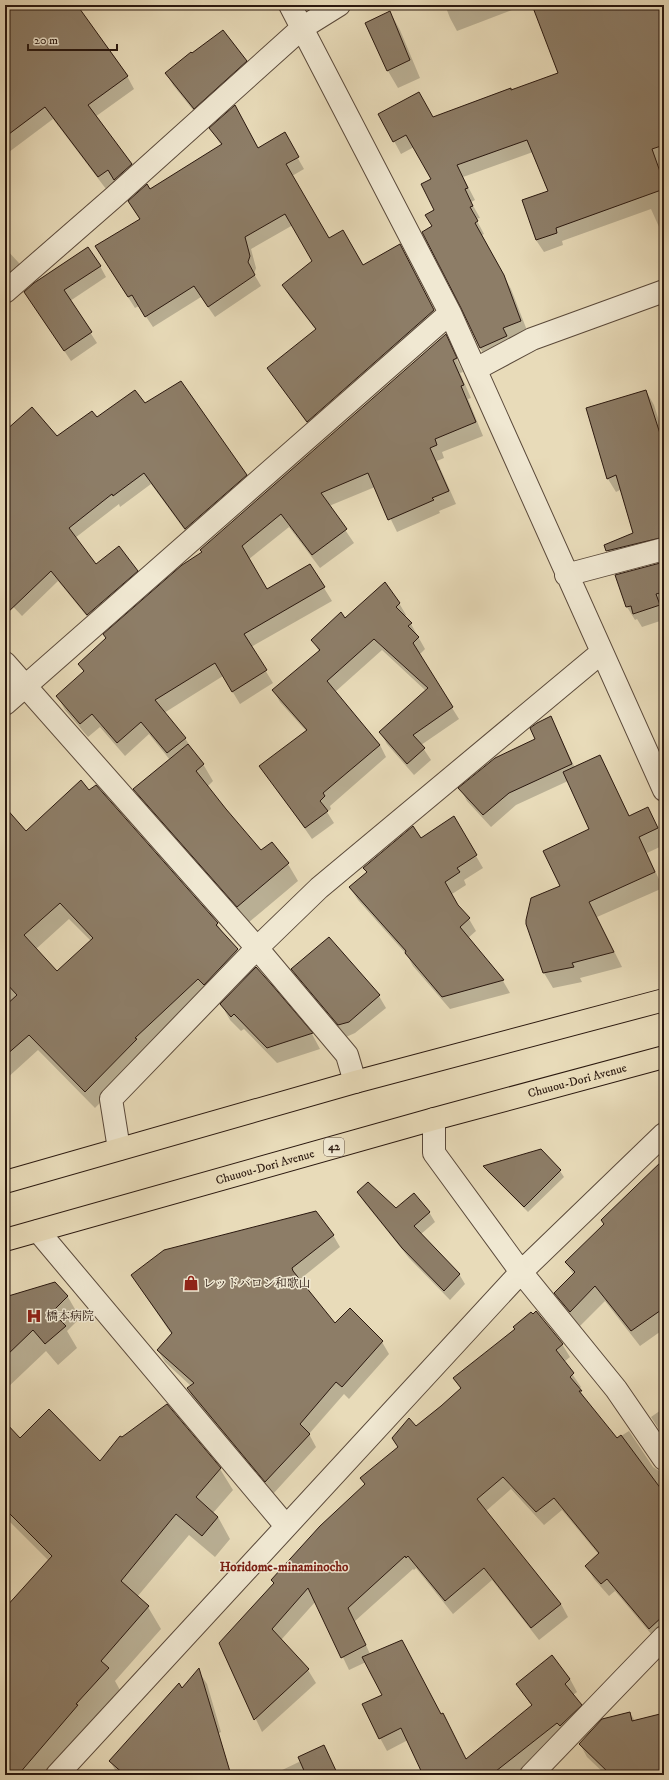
<svg xmlns="http://www.w3.org/2000/svg" width="669" height="1780" font-family="'IM FELL DW Pica','Noto Serif JP',serif">
<style>
.shadow{fill:#0003;fill-rule:evenodd}
.building{fill:#8d7d67;stroke:#2a180f;fill-rule:evenodd}
.lines{fill:none;stroke-linecap:round;stroke-linejoin:round}
.minor-casing{stroke:#5a493a;stroke-width:24}
.highway-casing{stroke:#2a180f;stroke-width:24}
.minor{stroke:#f0e8d2;stroke-width:22}
.highway{stroke:#e8dbb9;stroke-width:22}
.labels{text-anchor:middle;dominant-baseline:central;stroke-width:3;stroke-linejoin:round;paint-order:stroke}
.shield{fill:#f0e8d2;stroke:#65564a;stroke-width:1}
.shield-label{font-size:11px;font-weight:bold;fill:#2a180f}
.street-label{font-size:12px;fill:#2a180f;stroke:#f0e8d2}
.poi-label{font-size:12px;fill:#2a180f;stroke:#f0e8d2;text-anchor:start}
.neighbourhood-label{font-size:13px;font-weight:bold;fill:#7a1f14;stroke:#f0e8d2}
</style>
<rect width="100%" height="100%" fill="#e8dbb9"/>
<filter id="stains"><feTurbulence type="fractalNoise" baseFrequency=".005" numOctaves="4"/><feColorMatrix values="0 0 0 0 .2 0 0 0 0 .09 0 0 0 0 .02 0 0 0 .5 -.17"/></filter>
<radialGradient id="worn" r=".72"><stop offset=".6" stop-color="#630" stop-opacity="0"/><stop offset="1" stop-color="#630" stop-opacity=".3"/></radialGradient>
<path class="shadow" d="M5,5H72L127,76L134,89L95,117L131,165L138,177L116,181L106,189L53,119L5,155Z
M445,5H525L457,31L450,18Z
M533,5H664V238L651,209L562,241L563,245L544,252L536,240L550,192L533,152L463,177L475,200L471,202L480,218L476,219L484,234L482,235L511,289L528,333L487,360L480,348L433,226L436,211L432,180L414,147L401,154L394,141L433,118L559,74Z
M390,12L400,30L420,78L398,88L388,71L366,24Z
M192,54L246,61L253,74L201,120L173,85L166,73Z
M210,128L258,149L284,134L304,169L292,176L329,239L363,267L406,257L440,322L314,433L268,368L316,330L290,297L283,285L314,261L293,225L251,249L256,268L254,274L261,286L215,317L201,297L153,327L139,306L135,308L103,258L140,219L150,191L221,145Z
M5,157L10,165L5,168Z
M5,248L19,263L26,276L5,294Z
M100,266L106,277L70,301L97,343L71,361L25,292Z
M445,335L463,372L460,373L471,398L468,399L483,436L442,452L444,458L437,461L456,504L439,511L440,513L397,532L375,487L329,506L354,543L320,568L289,527L249,559L267,591L324,588L332,601L251,647L273,683L240,704L223,676L164,713L185,738L193,751L203,764L213,781L207,787L261,851L288,864L298,881L248,923L145,807L135,790L170,760L149,734L125,756L100,727L88,737L65,710L58,697L84,672L79,664Z
M646,391L654,405L664,437V551L615,564L605,545L635,534L622,489L616,492L608,479L588,408Z
M145,404L246,475L253,486L192,540L151,484L120,507L119,504L75,538L96,565L137,571L143,582L94,625L58,581L22,616L5,598V432L57,438L96,419Z
M664,563V632L660,621L642,627L637,619L635,620L627,607L616,576Z
M399,603L406,615L404,617L411,624L425,649L419,655L459,719L421,745L431,760L414,775L387,744L380,732L426,691L382,650L335,692L380,745L386,757L330,806L331,809L327,812L334,823L312,839L261,766L307,732L280,702L273,690L319,652L313,640L345,619Z
M551,717L575,768L600,756L630,817L656,824L664,841V845L647,853L663,888L597,917L622,967L580,978L582,982L553,988L544,973L527,924L561,886L590,830L568,781L516,805L491,827L467,801L460,788L536,740Z
M5,809L25,833L217,923L224,935L237,950L247,966L145,1056L95,1108L38,1050L5,1080ZM69,919L91,941L57,972L36,949Z
M454,818L483,868L464,880L466,885L452,894L459,908L469,919L476,931L468,938L503,981L510,993L450,1009L413,966L407,955L358,900L350,888L368,873L365,868L420,839Z
M256,969L312,1034L320,1049L277,1063L244,1029L241,1031L230,1020L221,1004Z
M292,969L379,996L386,1008L355,1033L346,1037L299,981Z
M541,1150L560,1171L564,1177L528,1212L488,1172L485,1166Z
M664,1161V1329L640,1346L605,1301L579,1327L564,1308L555,1293L574,1275L566,1263Z
M358,1193L395,1209L429,1212L435,1222L421,1234L459,1274L465,1284L450,1300L409,1258L364,1202Z
M333,1235L340,1247L299,1280L335,1324L382,1342L389,1354L349,1399L344,1394L309,1434L316,1447L273,1494L195,1401L188,1389L191,1386L165,1362L158,1350L172,1335L132,1276Z
M55,1284L68,1297L80,1318L67,1331L77,1348L58,1365L46,1351L5,1390V1298Z
M562,1344L570,1357L564,1362L581,1387L579,1389L588,1404L616,1439L629,1431L653,1467L659,1471L664,1472V1635L657,1641L615,1591L609,1596L594,1579L586,1566L599,1555L562,1510L544,1525L511,1489L486,1511L561,1604L568,1617L539,1640L492,1580L453,1614L416,1568L414,1570L413,1569L355,1621L370,1654L441,1715L443,1714L466,1760L532,1706L517,1684L570,1679L577,1692L573,1695L588,1718L514,1775H424L408,1740L387,1751L380,1738L383,1695L366,1662L349,1670L316,1601L281,1640L308,1670L316,1683L262,1732L220,1644L274,1584L272,1581L365,1485L361,1478L398,1448L416,1427L461,1390L454,1378Z
M167,1405L220,1469L233,1490L213,1513L218,1517L230,1539L215,1557L189,1535L137,1597L148,1607L161,1629L115,1681L120,1690L48,1775H5V1610L49,1561L5,1517V1423L20,1440L100,1462L122,1439Z
M664,1408V1437L651,1417Z
M198,1670L207,1684L221,1732L215,1735L228,1775H118L110,1761L182,1690Z
M630,1713L635,1721L664,1715V1775H606L587,1757L580,1744Z
M324,1746L338,1775H280L278,1772L301,1761Z"/>
<path class="building" d="M5,5H77L128,76L88,105L132,164L114,180L108,170L98,177L45,107L5,137Z
M532,5H664V145L652,149L664,183V189L556,228L557,233L536,240L522,200L548,191L527,140L457,165L468,188L465,189L473,206L470,207L478,221L475,223L504,275L521,321L503,328L507,336L480,348L461,308L422,232L432,226L425,215L434,210L421,184L431,179L406,135L393,142L378,114L419,92L433,117L511,88V90L558,73Z
M390,11L410,60L387,71L365,23Z
M223,30L247,61L194,109L165,73L191,52L192,53Z
M235,105L258,148L285,132L299,157L286,164L329,238L343,230L363,265L400,244L434,310L307,422L267,368L316,329L282,285L312,261L285,214L245,237L250,256L248,262L255,275L208,307L194,286L145,317L132,295L128,297L95,246L140,219L128,201L147,184L150,189L222,144L209,128Z
M88,247L101,266L64,290L92,332L64,351L24,292L34,283Z
M446,334L457,358L453,360L464,385L461,386L476,422L435,439L437,445L430,448L449,491L432,498L434,500L388,520L368,473L321,493L347,529L312,555L281,514L242,546L267,589L310,564L325,587L244,634L267,670L232,692L215,663L155,700L186,738L167,753L141,722L117,743L92,714L80,724L56,696L84,671L78,664L106,638L103,634L182,565L202,552L200,550Z
M181,381L247,475L185,529L144,473L113,496L112,494L69,528L96,564L119,546L138,571L87,615L51,571L5,615V431L32,407L57,436L92,411L97,417L135,390L145,403Z
M646,390L664,446V537L606,551L604,545L633,533L616,475L607,479L586,408Z
M664,562V592L656,594L660,605L633,614L631,606L626,607L615,575Z
M385,582L400,603L396,607L412,623L408,626L419,637L413,643L453,707L413,735L425,748L407,764L379,732L428,688L374,639L327,681L380,745L323,793L325,796L320,801L328,811L305,828L259,766L307,730L272,690L320,650L311,640L341,612L345,618Z
M551,716L572,764L509,793L483,815L458,788L495,758L535,739L530,728L537,723Z
M188,744L204,764L196,771L226,809L261,850L272,842L289,863L237,907L133,789Z
M600,755L629,816L648,807L658,828L639,837L655,872L589,902L614,952L572,963L574,967L543,973L526,924V920L531,898L560,886L543,851L589,829L563,772Z
M81,780L89,790L96,785L218,923L216,925L238,949L204,985L198,979L135,1038L137,1039L85,1092L29,1035L5,1056V1006L17,995L5,982V807L26,831ZM60,903L93,938L57,971L24,935Z
M454,816L477,855L457,868L460,872L445,882L458,905L470,918L460,927L504,980L442,997L405,953L406,951L349,887L367,872L363,868L413,826L421,838Z
M329,937L380,995L349,1022L338,1025L291,969Z
M256,967L272,985L313,1033L267,1048L234,1014L231,1017L220,1004Z
M541,1149L561,1170L524,1207L483,1166Z
M664,1159V1308L631,1331L595,1286L570,1312L554,1293L575,1272L565,1262L604,1224L601,1220Z
M368,1182L396,1208L414,1193L430,1212L414,1226L460,1274L444,1291L402,1248L357,1192Z
M316,1211L334,1235L292,1268L293,1271L335,1323L350,1308L383,1341L342,1387L336,1382L300,1424L310,1434L265,1482L187,1388L194,1383L157,1350L172,1333L131,1275L164,1250Z
M55,1282L68,1296L52,1312L66,1326L45,1344L33,1330L5,1357V1297Z
M536,1311L563,1344L556,1350L574,1373L570,1377L582,1391H579L617,1438L621,1435L664,1493V1615L649,1629L607,1579L601,1584L585,1566L599,1553L554,1498L536,1512L503,1477L477,1499L561,1604L531,1628L484,1568L445,1601L408,1556L406,1558L405,1556L348,1608L366,1645L341,1658L308,1588L272,1629L309,1669L254,1720L219,1643L274,1583L271,1580L320,1526L365,1484L360,1478L398,1447L392,1438L409,1418L416,1426L441,1406L461,1388L453,1378L515,1329L513,1327L531,1312L533,1314Z
M167,1404L221,1468L196,1497L218,1517L202,1536L176,1514L121,1581L149,1606L101,1661L109,1668L76,1704L78,1705L18,1775H5V1608L52,1556L5,1509V1422L20,1438L49,1409L100,1461L120,1436L122,1437Z
M402,1640L441,1714L443,1713L466,1759L532,1705L516,1684L552,1655L570,1679L565,1684L582,1705L560,1726L557,1723L491,1775H423L401,1728L379,1739L362,1704L382,1695L362,1657Z
M199,1668L231,1775H125L109,1761L179,1683L182,1688Z
M630,1712L632,1721L664,1713V1775H611L579,1744L602,1719Z
M324,1745L338,1775H306L298,1757Z"/>
<g class="lines">
<g class="minor-casing">
<path id="minor" d="M290,5L450,313L664,790
M5,292L114,197L302,28L339,5
M476,369L532,339L664,291
M566,575L664,549
M5,663L257,948L347,1055L355,1082
M5,704L450,313
M434,1119V1153L521,1272L616,1389L664,1459
M119,1149L111,1099L257,948L319,888L602,652
M38,1231L286,1526
M57,1775L521,1272L664,1134
M531,1775L664,1637"/>
</g>
<g class="highway-casing">
<g id="highway">
<path d="M5,1182L355,1082L664,1000"/>
<path id="s1" d="M5,1240L434,1119L664,1057"/>
</g>
</g>
<use href="#minor" class="minor"/>
<use href="#highway" class="highway"/>
</g>
<defs>
<g id="shop-bare" transform="scale(1.2)"><path d="M-5-2.5h2.3a2.7 3.5 0 0 1 5.4 0H5L5.5 6h-11ZM-1.5-2.5h3a1.5 2.3 0 0 0-3 0Z" fill="#8f2418" stroke="#f0e8d2" stroke-width="2.5" paint-order="stroke"/></g>
<g id="hospital-bare" transform="scale(1.2)"><path d="M-5-5h3v3.5h4V-5h3V5h-3V1.5h-4V5h-3Z" fill="#8f2418" stroke="#f0e8d2" stroke-width="2.5" paint-order="stroke"/></g>
</defs>
<g fill-rule="evenodd">
<use href="#shop-bare" x="191" y="1283"/>
<use href="#hospital-bare" x="34" y="1316"/>
</g>
<g class="labels">
<rect class="shield" x="324" y="1138" width="20" height="18" rx="3"/>
<g class="shield-label">
<text x="334" y="1147">42</text>
</g>
<g class="street-label">
<text stroke="none"><textPath href="#s1" startOffset="594">Chuuou-Dori Avenue</textPath></text>
<text stroke="none"><textPath href="#s1" startOffset="270">Chuuou-Dori Avenue</textPath></text>
</g>
<g class="poi-label">
<text x="203" y="1283">レッドバロン和歌山</text>
<text x="46" y="1316">橋本病院</text>
</g>
<g class="neighbourhood-label">
<text x="284" y="1567">Horidome-minaminocho</text>
</g>
</g>
<rect width="669" height="1780" fill="none" stroke="#e8dbb9" stroke-width="20"/>
<rect x="6" y="6" width="657" height="1768" fill="none" stroke="#2a180f" stroke-width="2"/>
<rect x="10" y="10" width="649" height="1760" fill="none" stroke="#2a180f"/>
<path d="M28 44v6h89v-6" fill="none" stroke="#2a180f" stroke-width="2"/>
<text x="34" y="44" font-size="12" fill="#2a180f" stroke="#f0e8d2" stroke-width="3" paint-order="stroke">20 m</text>
<rect width="100%" height="100%" filter="url(#stains)"/>
<rect width="100%" height="100%" fill="url(#worn)"/>
</svg>
